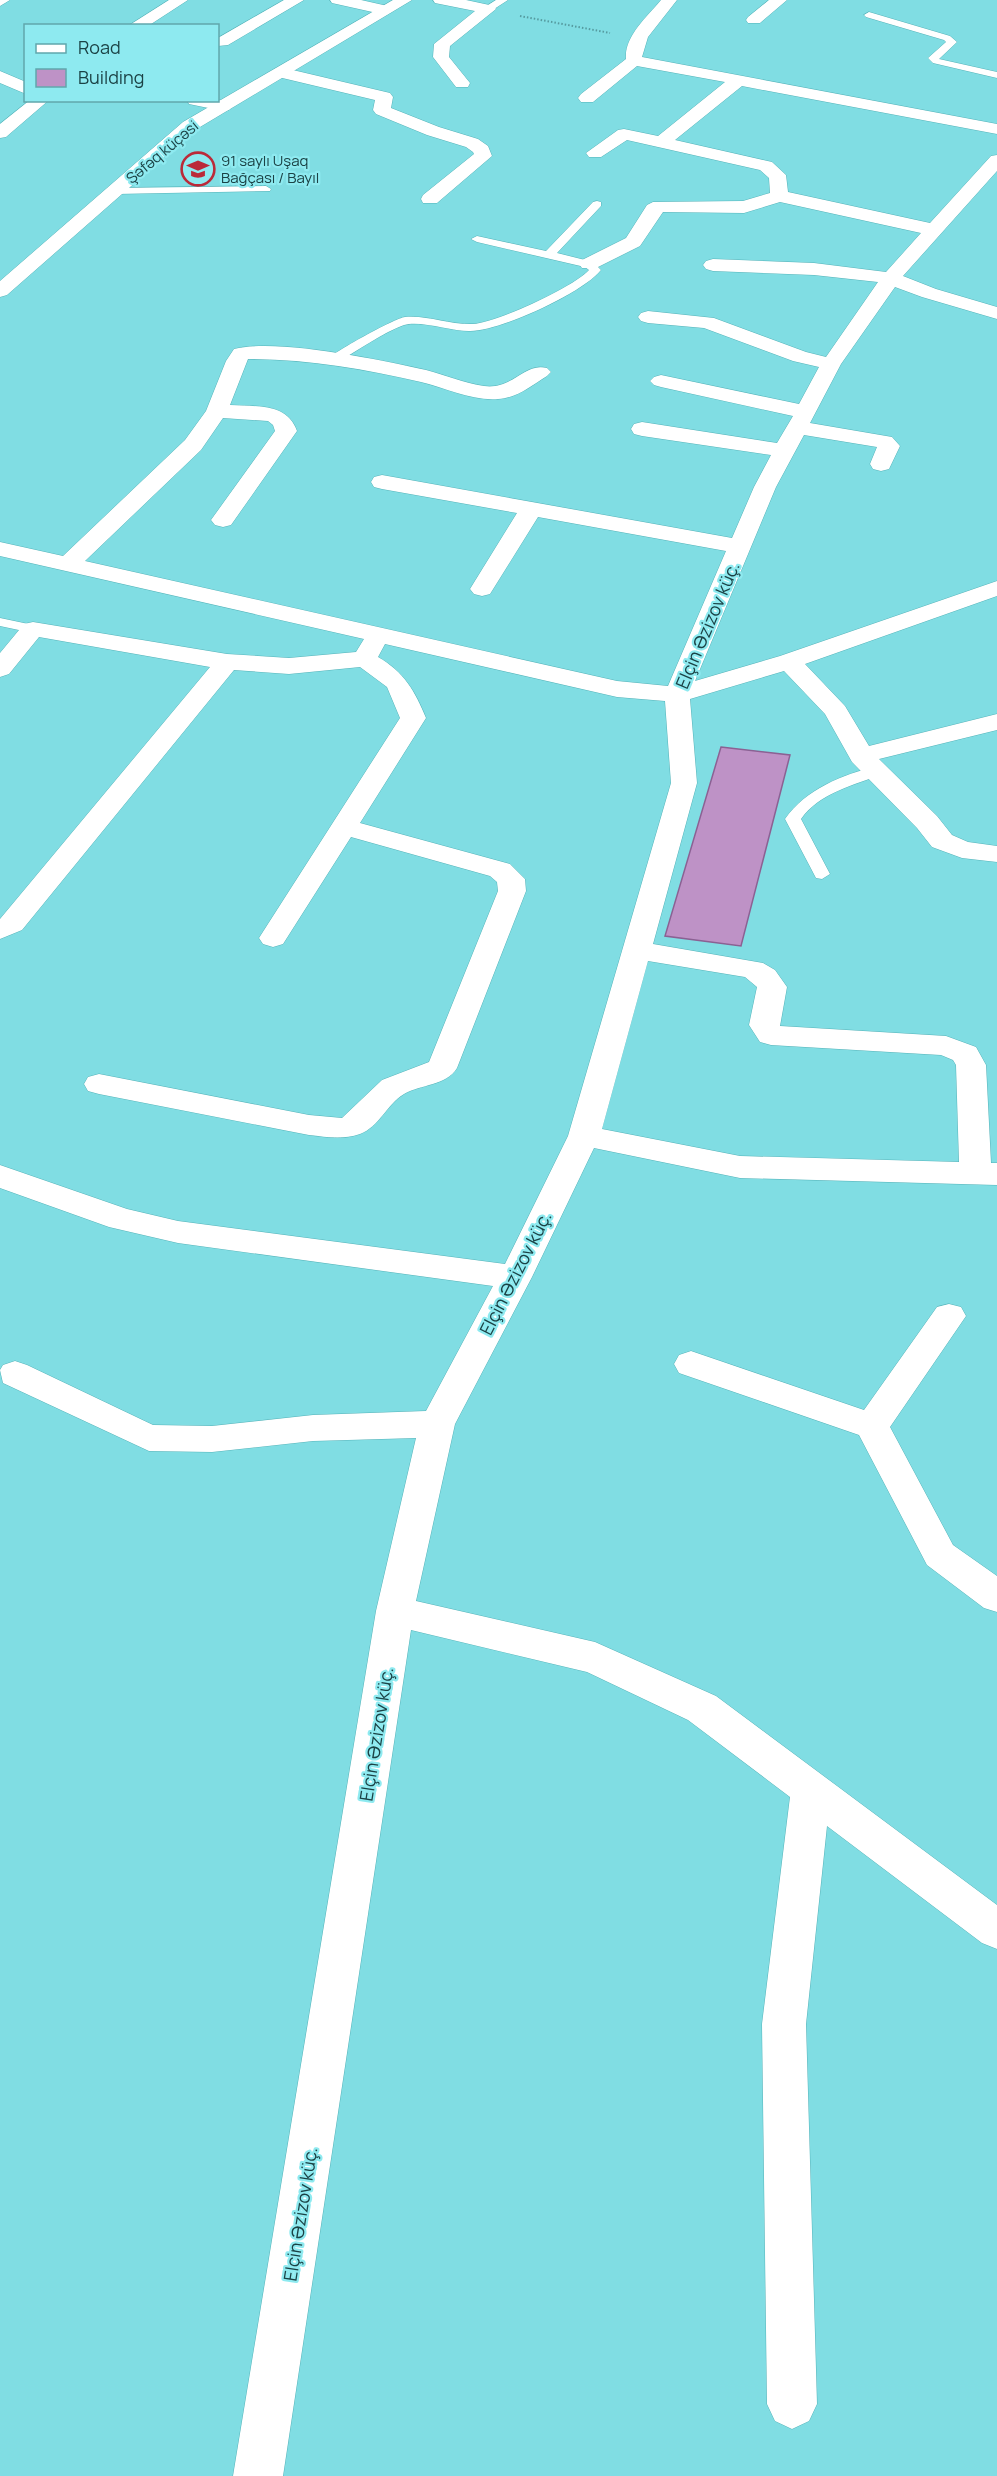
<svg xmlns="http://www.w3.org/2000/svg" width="997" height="2476" font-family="Manrope,sans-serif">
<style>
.building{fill:#be92c6;stroke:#8b6193;stroke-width:1.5}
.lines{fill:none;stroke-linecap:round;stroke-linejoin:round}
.lane-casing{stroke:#55b3b9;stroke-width:1}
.street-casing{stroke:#55b3b9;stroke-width:1}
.secondary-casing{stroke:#55b3b9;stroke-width:1}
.path{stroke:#559ba0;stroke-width:2;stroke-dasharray:1.5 2;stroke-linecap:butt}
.lane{fill:#fff;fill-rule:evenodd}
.street{fill:#fff;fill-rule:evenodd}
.secondary{fill:#fff;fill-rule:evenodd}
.labels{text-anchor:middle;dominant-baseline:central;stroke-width:4.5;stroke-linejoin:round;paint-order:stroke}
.far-street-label{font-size:15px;fill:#1b4245;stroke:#8eeaf0}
.far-poi-label{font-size:15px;fill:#1b4245;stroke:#8eeaf0;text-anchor:start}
.street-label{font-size:18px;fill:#1b4245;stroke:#8eeaf0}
</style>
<rect width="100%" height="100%" fill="#80dde3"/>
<path class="building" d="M721,747L790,755L741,946L665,936Z"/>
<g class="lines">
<g class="lane-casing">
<path id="lane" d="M496,0H508L491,11H485V7Z
M869,12L950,36L957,42L939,59L997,72V78L933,63L928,58L946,42L944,40L866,17L864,15Z
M266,186L271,189L270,191L115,194L110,191L115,188Z
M597,201L601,202V206L557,253L593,262L601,270C583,293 498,332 469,331C451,331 420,320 404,325C384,332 355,352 335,364H327L325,361C332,353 395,318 405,317C428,315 450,325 473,324C496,323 574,287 589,270L585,267L477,242L471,239L477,236L546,251L593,202Z
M0,618L38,626L40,629L33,633L0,626Z
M877,766L885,771L883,774C854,785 819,793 801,819L830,874L822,879L816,878L785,819C806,789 842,775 877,766Z"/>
</g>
<g class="street-casing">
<path id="street" d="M0,0H10L0,6Z
M169,0H188L148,26H128Z
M284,0H304L228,45L218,46V38Z
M330,0H361L392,7L394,10L386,15L332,3Z
M433,0H466L494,6L496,9L450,46L449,57L470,83L468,87H456L433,57L434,44L475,11L435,3Z
M661,0H677L648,37L642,57L997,124V134L742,86L675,140L772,162L786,175L788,192L930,223L991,156L997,155V171L903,276L936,289L997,307V319L922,297L895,287L841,364L810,423L892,437L900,446L889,469L881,471L873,469L870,464L877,447L804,435L776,487L695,681L780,656L997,581V596L805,664L845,706L869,746L997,714V730L879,759L937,816L952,835L968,842L997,846V862L962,858L932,847L917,828L852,762L825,714L784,671L690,699L697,783L653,944L763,963L775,970L787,987L780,1026L946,1036L976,1047L986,1065L991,1163H997V1185L740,1178L594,1148L532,1277L455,1424L416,1601L595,1642L716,1696L997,1905V1949L982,1943L827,1826L806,2024L817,2404L809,2421L792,2429L775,2421L767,2404L762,2024L790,1797L688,1720L587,1672L411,1630L283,2476H233L376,1611L416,1438L313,1441L212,1452L149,1451L3,1383L0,1370L3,1365L15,1361L27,1365L153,1425L212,1426L313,1415L426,1411L493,1286L178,1243L109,1227L0,1188V1165L127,1209L178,1221L505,1264L568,1136L671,783L665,701L617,697L385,644L378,657C404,672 415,691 426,718L360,823L510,864L525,879L526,891L457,1068C446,1086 421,1084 404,1094C387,1104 379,1127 360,1134C342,1140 327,1137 309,1135L99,1094L88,1091L84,1084L88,1077L99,1074L309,1115L342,1118L382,1080L429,1062L498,891L497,882L490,876L351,837L283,944L273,947L263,944L259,938L400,718L387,687L360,667L289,674L234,670L22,930L0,939V919L210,667L39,637L9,674L0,677V653L24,624L33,622L227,654L289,658L356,652L364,639L0,556V542L63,556L185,440L206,411L226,361L234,349C276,338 381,360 426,370C445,375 464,383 484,386C513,390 524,362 547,368L551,372L547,376C531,386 517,398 498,399C472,401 446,388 421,382C365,369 306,359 248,359L230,405C255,407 287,402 297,431L231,525L223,527L215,525L211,520L275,431L273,425L268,421L223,418L201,450L85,561L617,681L668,686L726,551L538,517L490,594L482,596L474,594L470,589L517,513L382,489L374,487L371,482L374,477L382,475L732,538L754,487L771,455L642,436L634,434L631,429L634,424L642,422L777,443L793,416L661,387L654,385L650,381L654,377L661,375L799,404L819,367L793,361L704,328L648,323L641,321L638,317L641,313L648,311L714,318L806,352L826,357L878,282L814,275L713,271L706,269L703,265L706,261L713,259L814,263L886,272L921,233L780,202L744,213L663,212L640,246L596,268H582L579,264L582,260L626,238L647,205L653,202L743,201L770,193L769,178L760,170L627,140L601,157H589L586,153L618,130L624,129L658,136L725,82L637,66L593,102H581L578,98L581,94L626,59C624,36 648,16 661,0ZM648,961L745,977L757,987L749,1025L760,1042L771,1045L941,1055L953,1060L956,1065L959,1162L740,1156L602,1129Z
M769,0H787L760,23H748L746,20L748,17Z
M280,67L390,93L393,97L391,108L439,127L478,139L488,146L492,156L437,203H423L421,199L423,195L474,154L473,152L466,147L427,135L376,114L373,110L375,100L274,76L272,72Z
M0,71L26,82V94L0,83Z
M30,100H49L6,137L0,138V124Z
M187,100H218L229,102L232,106L229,110L223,111L189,104Z
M949,1304L961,1307L966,1316L890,1427L953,1545L997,1576V1612L984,1608L927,1565L859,1435L679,1373L674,1364L679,1355L691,1351L864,1410L937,1307Z"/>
</g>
<g class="secondary-casing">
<path id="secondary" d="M393,0H412L195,130L7,295L0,297V281L183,122Z"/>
</g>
<path class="path" d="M520,16L610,33"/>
<use href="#lane" class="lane"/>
<use href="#street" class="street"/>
<use href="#secondary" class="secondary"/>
</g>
<defs>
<g id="school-ring" transform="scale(1.725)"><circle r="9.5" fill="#8eeaf0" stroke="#bb2a39" stroke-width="1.5"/><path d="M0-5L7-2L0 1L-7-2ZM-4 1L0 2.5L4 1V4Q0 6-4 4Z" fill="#bb2a39"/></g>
</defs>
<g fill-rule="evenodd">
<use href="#school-ring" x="198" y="169"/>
</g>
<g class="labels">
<g class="far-street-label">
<text transform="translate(162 152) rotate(-40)">Şəfəq küçəsi</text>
</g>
<g class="far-poi-label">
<text x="221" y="160">91 saylı Uşaq<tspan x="221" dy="17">Bağçası / Bayıl</tspan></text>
</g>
<g class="street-label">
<text transform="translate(707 625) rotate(-67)">Elçin Əzizov küç.</text>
<text transform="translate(515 1273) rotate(-63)">Elçin Əzizov küç.</text>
<text transform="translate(376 1734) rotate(-81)">Elçin Əzizov küç.</text>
<text transform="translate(300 2214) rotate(-81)">Elçin Əzizov küç.</text>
</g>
</g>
<rect x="24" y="24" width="195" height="78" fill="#8eeaf0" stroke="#60a7ac" stroke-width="1.5"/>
<rect x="36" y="44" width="30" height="9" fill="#ffffff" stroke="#60a7ac" stroke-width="1.5"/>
<text x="78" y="54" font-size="18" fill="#1b4245">Road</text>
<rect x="36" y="69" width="30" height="18" fill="#be92c6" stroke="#60a7ac" stroke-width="1.5"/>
<text x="78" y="84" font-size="18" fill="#1b4245">Building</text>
</svg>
